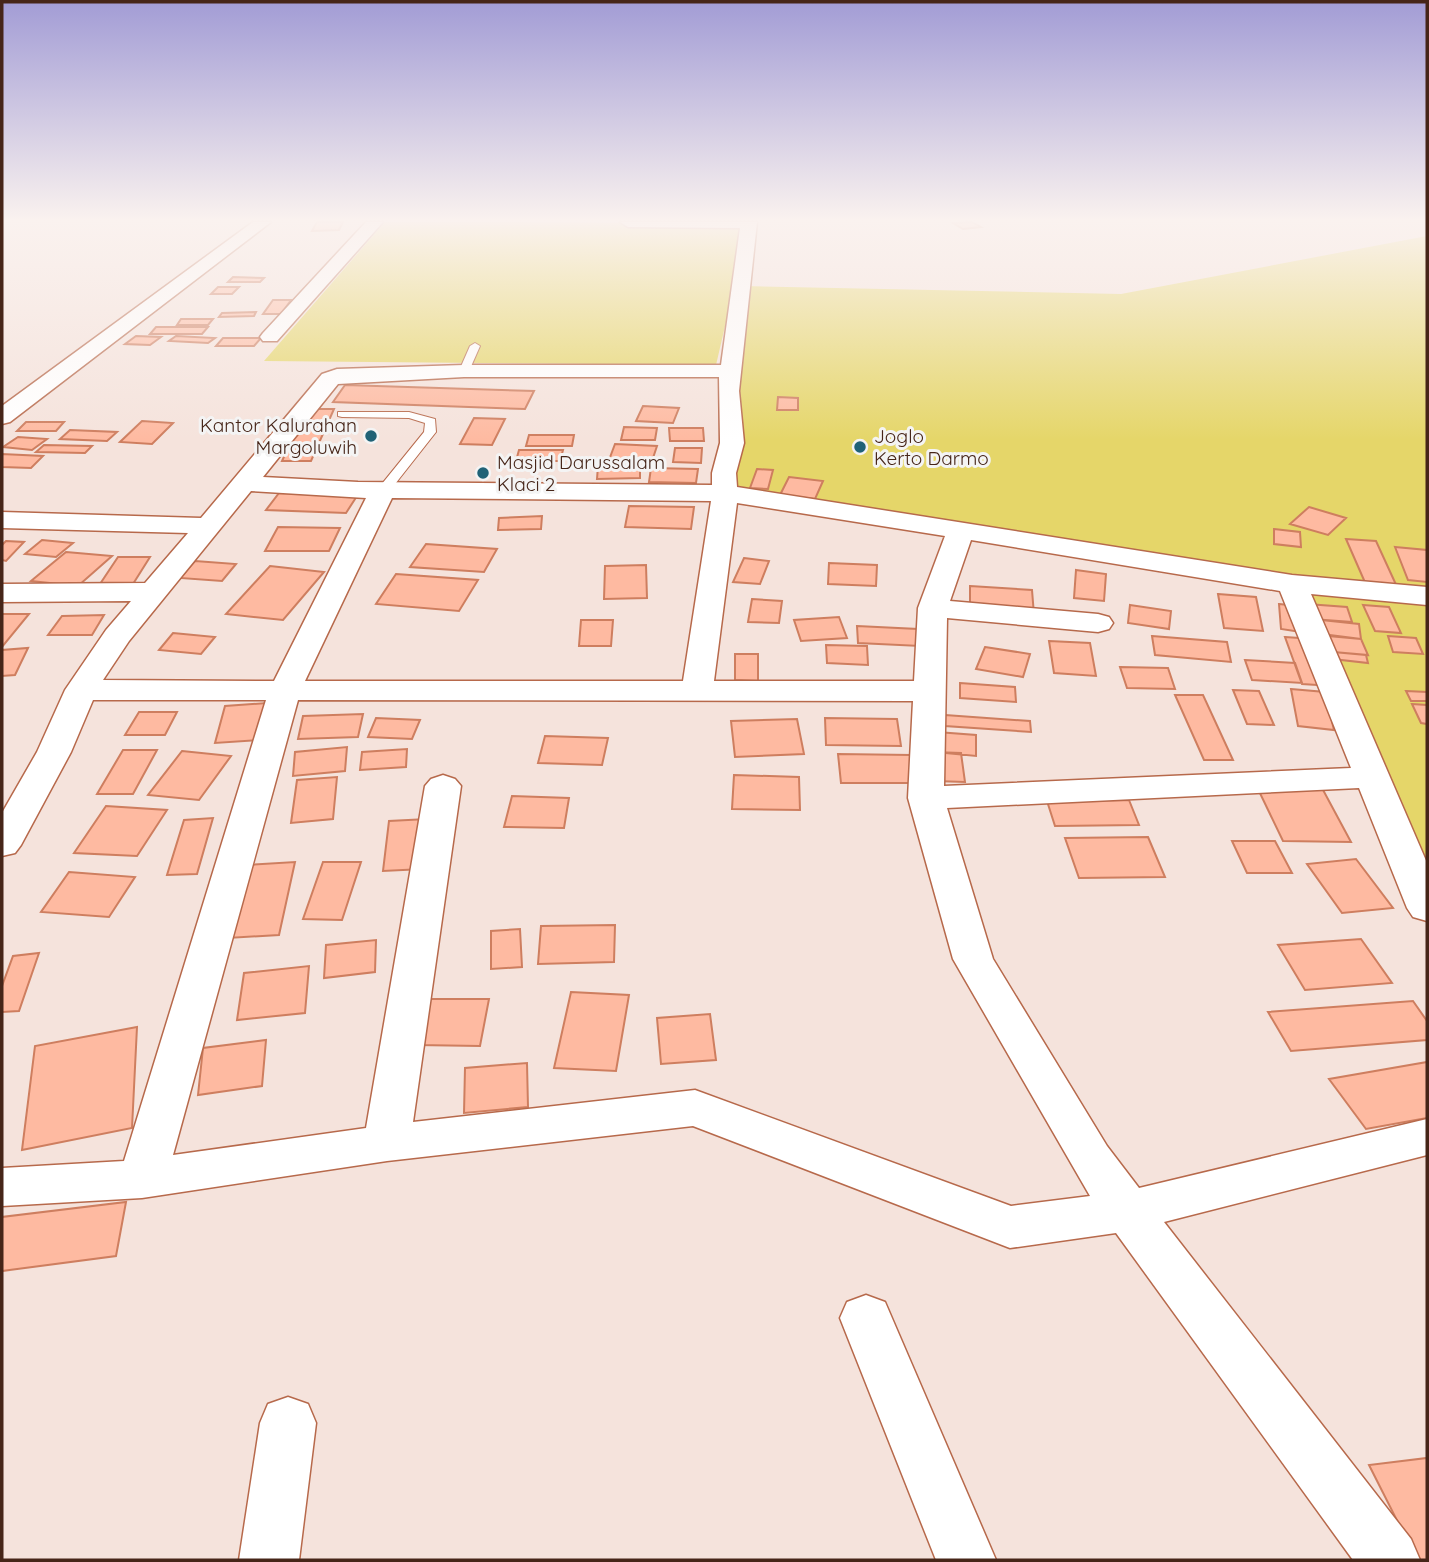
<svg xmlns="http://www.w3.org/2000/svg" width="1429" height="1562" font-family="Quicksand,sans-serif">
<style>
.green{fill:#e5d669}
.building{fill:#febaa1;stroke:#ce7e5f;stroke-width:2}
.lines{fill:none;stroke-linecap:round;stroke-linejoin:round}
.lane-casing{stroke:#b7694b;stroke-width:2}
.street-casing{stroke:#b7694b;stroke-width:3}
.lane{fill:#fff;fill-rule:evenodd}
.street{fill:#fff;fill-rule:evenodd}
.poi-dot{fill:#206276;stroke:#f4f4f4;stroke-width:2.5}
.labels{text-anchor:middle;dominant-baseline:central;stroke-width:6;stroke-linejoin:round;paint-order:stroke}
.far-poi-label{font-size:19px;fill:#462518;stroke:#f4f4f4;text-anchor:start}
</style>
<rect width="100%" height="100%" fill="#f5e3dc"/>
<path class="green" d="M385,222L749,223L716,365L264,361Z
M1427,236V908L1292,584L725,493L742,286L1121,294Z"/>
<path class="building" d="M317,222H343L339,230L312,231Z
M972,222L981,227L963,229L953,223Z
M233,277L264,278L260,282H228Z
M218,287H239L232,294H211Z
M273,300H291L281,314H263Z
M256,312L254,316L219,317L222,313Z
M181,319H213L208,325H177Z
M156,327H208L202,334H150Z
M136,336L161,337L150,345L125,344Z
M176,336L215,338L208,343L169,341Z
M223,338H261L254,346H216Z
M345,385L534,391L525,409L333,402Z
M778,397L798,398V410H777Z
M643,406L679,408L673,423L636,421Z
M306,409H334L311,461H282Z
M474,418L505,419L492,445L460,444Z
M142,421L173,423L152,444L120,442Z
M26,422H64L56,431H17Z
M624,427L657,428L655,440H621Z
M669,428H703L704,441H670Z
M70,430L117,432L107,441L60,439Z
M529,435H574L572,446H526Z
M18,437L47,439L32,450L3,447Z
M615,444L657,446L652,461L609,460Z
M44,445L92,446L85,453L36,452Z
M675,448H702L701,463L673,462Z
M519,450H563L560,461H516Z
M2,455V454L43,456L31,468L2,467Z
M598,466H640V478L597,479Z
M651,468L698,469L696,483L649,482Z
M757,469L773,470L768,489L750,488Z
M789,477L823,481L815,499L780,495Z
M279,493L357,496L346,513L266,510Z
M629,506L694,507L691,529L625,527Z
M1309,507L1346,518L1328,535L1290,524Z
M542,516L541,529L498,530L499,518Z
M278,527L340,528L329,551H265Z
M1274,529L1300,532L1301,547L1274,544Z
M1346,539L1376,541L1398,589L1367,587Z
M42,540L73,543L56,557L25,554Z
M6,541L24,542L6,561L2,560V545Z
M426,544L497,549L484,572L410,567Z
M1395,547L1427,550V582L1408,580Z
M66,552L112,556L78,586L31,581Z
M118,557H150L133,584H100Z
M744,558L769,561L760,584L733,582Z
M195,561L236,564L222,581L180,578Z
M829,563L877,565L876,586L828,584Z
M646,565L647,598L604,599L605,566Z
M270,566L324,572L283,620L226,614Z
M1076,570L1106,574L1104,601L1074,598Z
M396,574L478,580L459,611L376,604Z
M970,586L1032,590L1034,615L970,610Z
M1218,594L1256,597L1263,631L1224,628Z
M752,599L782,601L779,623L748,622Z
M1279,604L1298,606L1301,632L1281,629Z
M1307,604L1347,607L1352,622L1312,619Z
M1130,605L1171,611L1169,629L1128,623Z
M1363,605L1389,607L1401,633L1375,631Z
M2,614H29L2,647Z
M104,615L92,635H48L62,616Z
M839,617L847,638L801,641L794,620Z
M1312,619L1359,624L1361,639L1314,633Z
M581,620H613L611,646H579Z
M857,626L918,629L920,646L858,643Z
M173,633L215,637L201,654L159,650Z
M1317,635L1361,639L1368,655L1322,651Z
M1152,636L1227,642L1231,662L1155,655Z
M1388,636L1416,638L1423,654L1393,652Z
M1285,637L1314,639L1332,686L1302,684Z
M1049,641L1090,643L1096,676L1054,673Z
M826,645L867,646L868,665L827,663Z
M985,647L1030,654L1023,677L976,669Z
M28,648L15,675L2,676V650Z
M1322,651L1366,655L1368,663L1324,658Z
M735,654H758V681L735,680Z
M1245,660L1295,663L1302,683L1252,680Z
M1120,667L1168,668L1175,689L1127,688Z
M960,683L1015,687L1016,702L960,698Z
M1291,689L1325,692L1334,730L1298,726Z
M1233,690L1259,691L1274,725L1247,724Z
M1406,691L1427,692V701H1411Z
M1175,695H1203L1233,760H1204Z
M267,703L259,740L215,743L225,706Z
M1412,704L1427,705V724L1421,723Z
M139,712H177L165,735H125Z
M363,714L358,737L298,739L303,716Z
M945,715L1030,721L1031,732L945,726Z
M376,718L420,720L412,739L368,737Z
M825,718L897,719L901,746L826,745Z
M797,719L804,754L735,757L731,721Z
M937,732L976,735V756L936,752Z
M545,736L608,738L602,765L538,763Z
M347,747L345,771L293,776L295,752Z
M407,749L406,767L360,770L362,752Z
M123,750H157L133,794H97Z
M182,751L231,756L199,800L148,795Z
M932,752L961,753L965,782L935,781Z
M838,754L911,755L917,783H841Z
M734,775L799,777L800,810L732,809Z
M337,777L333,819L291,823L297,780Z
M1257,787L1322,788L1351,842L1283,841Z
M512,796L569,798L564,828L504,827Z
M1129,800L1139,825L1055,826L1047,801Z
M106,806L167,810L137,856L74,853Z
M213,818L197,874L167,875L184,820Z
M427,819L423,869L383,871L389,821Z
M1148,837L1165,877L1079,878L1065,838Z
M1232,841H1275L1292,873H1247Z
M1356,859L1393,908L1342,913L1307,864Z
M295,862L279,935L228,938L248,865Z
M323,862H361L342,920L303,919Z
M69,872L135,877L109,917L41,912Z
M615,925L614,962L538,964L541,926Z
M520,929L522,967L491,969V931Z
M1361,939L1392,983L1305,990L1278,945Z
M376,940L375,972L324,978L326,945Z
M39,953L19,1011L2,1012V986L13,956Z
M309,966L305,1013L237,1020L244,973Z
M571,992L629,995L616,1071L554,1068Z
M428,999H489L480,1046L417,1045Z
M1413,1001L1427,1021V1040L1291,1051L1268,1012Z
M710,1014L716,1060L661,1064L657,1018Z
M137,1027L132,1128L22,1150L35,1046Z
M266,1040L262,1086L198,1095L203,1048Z
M1427,1062V1118L1366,1129L1329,1079Z
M527,1063L528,1107L464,1113L465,1068Z
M126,1202L116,1256L2,1271V1217Z
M1427,1458V1560H1417L1369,1465Z"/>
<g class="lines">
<g class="lane-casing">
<path id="lane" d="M475,343L480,346L469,371L460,373L459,371L470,346Z
M338,412H409L435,419L436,432L388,493L383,494L377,490L424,432L425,423L409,418L342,417L338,416Z"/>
</g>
<g class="street-casing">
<path id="street" d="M253,222H271L10,422L2,424V406Z
M366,222H383L277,341H263L260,337L263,333Z
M620,222H757L739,391L744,443L736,473L737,487L1292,575L1427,587V605L1311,594L1427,863V921L1413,917L1407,908L1359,788L947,808L993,959L1107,1146L1139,1188L1427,1119V1155L1164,1222L1411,1539L1420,1560H1353L1116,1233L1010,1248L693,1126L387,1161L142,1198L2,1206V1168L124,1161L266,700H93L71,752L21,845L15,853L2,856V813L37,752L65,690L106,630L131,601L2,602V584L145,583L188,533L2,528V512L201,518L322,374L337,369L464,365H721L740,228L628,227ZM464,377H719L720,443L712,473V485L358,482L263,477L338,384ZM251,491L366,498L274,681L103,680L129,641ZM392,498L711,501L683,681H305ZM737,503L945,536L918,608L914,681H714ZM971,540L1280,591L1351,768L944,786L947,618L1098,632L1109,629L1113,623L1109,617L1098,614L950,601ZM298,700L913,701L908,798L953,959L1090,1196L1011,1206L695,1090L413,1122L461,786L455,779L443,775L431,779L425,786L366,1128L173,1155Z
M866,1295L885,1302L996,1560H936L840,1318L847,1302Z
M288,1397L308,1404L316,1423L299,1560H239L260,1423L268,1404Z"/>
</g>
<use href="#lane" class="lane"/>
<use href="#street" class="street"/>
</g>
<linearGradient id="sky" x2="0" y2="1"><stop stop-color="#a29cd5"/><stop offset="0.5" stop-color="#faf2ef"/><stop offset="1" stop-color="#faf2ef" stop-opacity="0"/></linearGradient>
<rect width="1429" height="440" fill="url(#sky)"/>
<g class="poi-dot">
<circle cx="371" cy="436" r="7"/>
<circle cx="860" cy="447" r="7"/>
<circle cx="483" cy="473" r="7"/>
</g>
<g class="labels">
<g class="far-poi-label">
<text x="357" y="425" text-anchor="end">Kantor Kalurahan<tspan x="357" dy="22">Margoluwih</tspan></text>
<text x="874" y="436">Joglo<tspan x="874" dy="22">Kerto Darmo</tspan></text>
<text x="497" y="462">Masjid Darussalam<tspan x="497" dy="22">Klaci 2</tspan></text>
</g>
</g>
<rect width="1429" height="1562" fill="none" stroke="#462518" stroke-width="7"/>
</svg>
